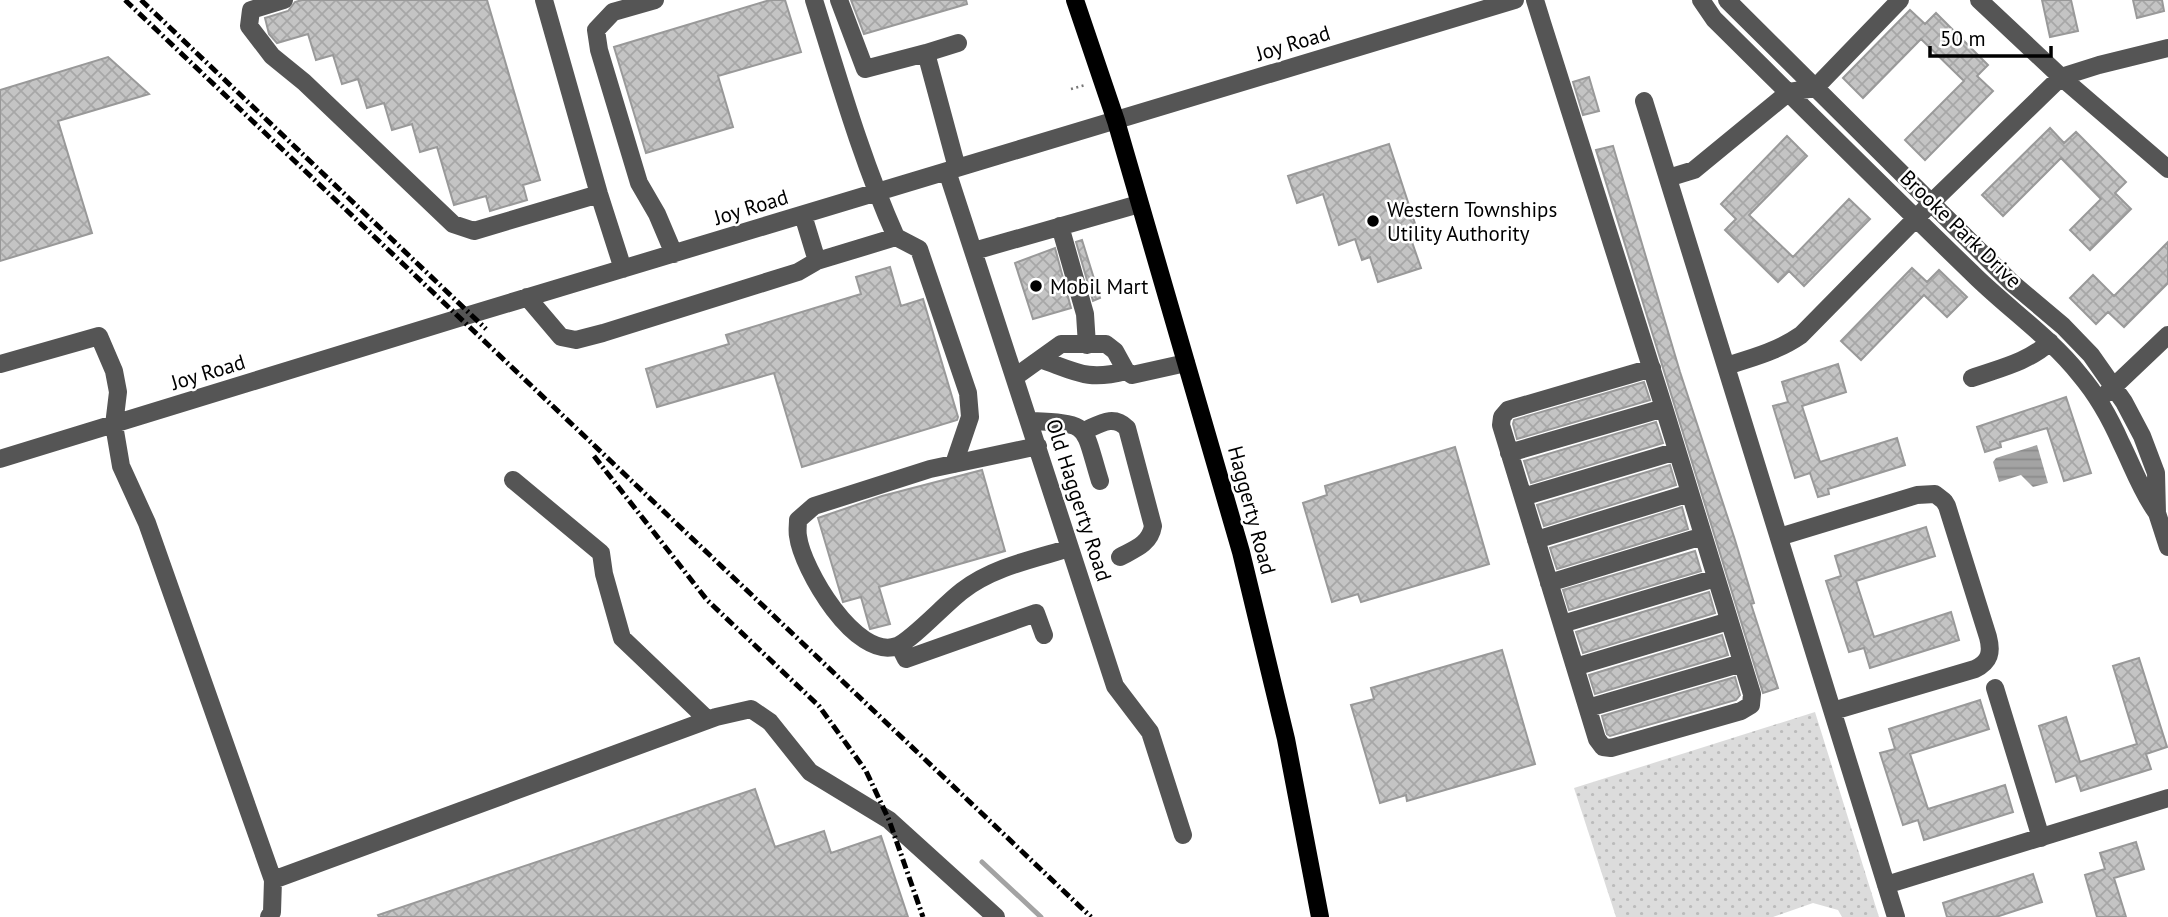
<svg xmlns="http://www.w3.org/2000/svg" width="2168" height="917" font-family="'PT Sans',sans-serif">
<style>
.grass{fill:url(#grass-dots)}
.water{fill:url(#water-rules)}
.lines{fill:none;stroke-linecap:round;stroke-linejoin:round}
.stream{stroke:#a3a3a3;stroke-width:5}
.building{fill:url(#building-cross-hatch);stroke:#999;stroke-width:2}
.path{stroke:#777;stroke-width:2.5;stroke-dasharray:2 3.5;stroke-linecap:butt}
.minor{stroke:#555;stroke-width:18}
.major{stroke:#000;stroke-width:18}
.rail{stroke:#000;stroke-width:5;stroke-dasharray:10 3.5 2 3.5;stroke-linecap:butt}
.poi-dot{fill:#000;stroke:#fff;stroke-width:2.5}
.labels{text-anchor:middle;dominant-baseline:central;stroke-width:5;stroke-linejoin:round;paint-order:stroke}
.street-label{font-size:21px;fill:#000;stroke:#fff}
.poi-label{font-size:21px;fill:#000;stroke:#fff;text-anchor:start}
</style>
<defs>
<pattern id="grass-dots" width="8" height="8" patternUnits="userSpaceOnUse" patternTransform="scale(1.75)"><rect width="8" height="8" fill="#dcdcdc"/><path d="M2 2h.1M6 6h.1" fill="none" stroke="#bbb" stroke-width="1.8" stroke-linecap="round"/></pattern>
<pattern id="water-rules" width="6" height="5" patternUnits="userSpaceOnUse" patternTransform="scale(1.75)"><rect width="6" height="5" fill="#a3a3a3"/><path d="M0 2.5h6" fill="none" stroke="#8b8b8b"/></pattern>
<pattern id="building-cross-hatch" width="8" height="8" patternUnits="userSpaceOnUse" patternTransform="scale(1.75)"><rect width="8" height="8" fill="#c4c4c4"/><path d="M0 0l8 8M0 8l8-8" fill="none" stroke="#a7a7a7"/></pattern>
</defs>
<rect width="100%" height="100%" fill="#fff"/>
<path class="grass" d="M1815,712L1879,917H1842L1838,910L1813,903L1773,917H1616L1574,788Z"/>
<path class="water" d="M2037,445L2048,483L2033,487L2021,475L1999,482L1993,462L1996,458Z"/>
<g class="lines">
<path class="stream" d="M982,862L1041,917"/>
</g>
<path class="building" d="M302,0H487L540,180L523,185L527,200L490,211L486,196L454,205L437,147L420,152L412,124L392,130L384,103L367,108L358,79L342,84L333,55L316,60L308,34L277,43L269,34L265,18L288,11L295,2Z
M770,0H785L801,52L718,76L733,127L646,153L614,47Z
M851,0H966L967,4L864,34Z
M2042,0H2071L2078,31L2050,37Z
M2133,0H2162L2164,11L2137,18Z
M1910,10L1925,24L1936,13L1988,65L1977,76L1993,91L1925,160L1905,140L1964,81L1921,39L1863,98L1843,78Z
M108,57L149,94L58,121L92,233L0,261V90Z
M1589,77L1599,111L1583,115L1573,82Z
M2050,128L2064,143L2076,132L2126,182L2115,193L2131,209L2090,250L2070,230L2101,199L2061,158L2003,216L1982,195Z
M1787,136L1807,156L1749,215L1793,257L1849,199L1870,219L1804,286L1789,271L1778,282L1725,230L1736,219L1721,204Z
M1389,144L1420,239L1412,242L1421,268L1378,282L1370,257L1362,260L1355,239L1339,245L1323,194L1297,203L1288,176Z
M1613,146L1680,372L1735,540L1754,603L1751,604L1778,688L1763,693L1596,150Z
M1082,240L1100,298L1093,301L1076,242Z
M2168,242V283L2124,327L2108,312L2096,324L2070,298L2093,275L2114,296Z
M1055,248L1071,308L1033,319L1015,263Z
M890,267L901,306L923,299L958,417L957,420L802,467L774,373L657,407L646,369L729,344L726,335L861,294L856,277Z
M1912,268L1927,282L1939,270L1967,297L1947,317L1924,295L1861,360L1841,341Z
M1838,364L1846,392L1802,406L1820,462L1897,438L1905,465L1828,489L1829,494L1818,497L1810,473L1795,478L1773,406L1788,402L1782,382Z
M1644,382L1650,400L1517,439L1513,424L1514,420Z
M2066,397L2091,473L2064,481L2047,428L2000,442L2001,447L1985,452L1977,427Z
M1656,422L1663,443L1531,483L1524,461Z
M1455,447L1489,564L1361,602L1358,594L1332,602L1303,503L1327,495L1325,486Z
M1670,465L1676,485L1544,526L1537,505Z
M982,470L1005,551L879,587L890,624L870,629L861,597L843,602L818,518L882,496Z
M1682,507L1688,529L1557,569L1550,548Z
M1926,527L1935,556L1856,581L1874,637L1951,612L1959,640L1870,668L1864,648L1849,652L1826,581L1841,576L1835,556Z
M1695,551L1701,571L1569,610L1563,590Z
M1709,592L1715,613L1583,653L1576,632Z
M1722,635L1728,655L1595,694L1589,675Z
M1502,650L1535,764L1407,801L1406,795L1380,803L1351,705L1374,699L1371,688Z
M2139,658L2167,747L2146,754L2151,769L2081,791L2076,775L2056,782L2039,726L2066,717L2080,762L2137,744L2113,666Z
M1735,677L1740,695L1736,700L1610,736L1607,734L1602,716Z
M1980,700L1989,729L1910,754L1928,809L2005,785L2013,812L1924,840L1918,820L1903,825L1880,753L1895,749L1889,729Z
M755,789L775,847L824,831L831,853L881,836L908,917H379L378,915Z
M2136,842L2144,869L2114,878L2126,917H2097L2085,875L2105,869L2100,853Z
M2033,874L2042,902L1996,917H1947L1943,903Z"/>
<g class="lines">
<path class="path" d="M1071,89L1085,85"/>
<path class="minor" d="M284,0L251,10L249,26L272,56L304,82L453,224L474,231L599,194
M544,0L599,194L623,269
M655,0L613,12L596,30L599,50L639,183L657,214L674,254
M839,0L865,69L926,53
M1535,0C1577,136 1622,271 1664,408L1752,694L1751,705L1741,711L1611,748L1603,747L1597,739L1501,425L1502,417L1508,410L1652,368
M1701,0L1714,19C1800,104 1885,189 1972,273C2007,308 2049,336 2080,375C2097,395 2110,418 2121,443C2133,467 2141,491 2157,513
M1727,0L2012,283L2063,326L2091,355L2124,402L2142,436L2156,473L2157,513L2168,547
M1979,0L2061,77L2168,169
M1644,101L1896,917
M957,168L926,53L958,43
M947,171L1115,686L1150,732L1183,835
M1668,178L1694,170L1789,92L1815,88L1900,0
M803,215L817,261
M1060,226L1085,314L1087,345
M896,237L919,249L968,393L970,417L954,464
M974,251L1139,204
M527,297L561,337L576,340L603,333L798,272L817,261L896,237C862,161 839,80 814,0
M1040,359C1077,372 1087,381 1126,371
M0,364L99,336L114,371L118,392L114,425L121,466L147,523L273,880L272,912L269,917
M1726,366C1752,358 1778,351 1801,335L1931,203L2061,77L2099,65L2168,48
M1015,377L1061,344H1106L1115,351L1126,371L1132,375L1186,363
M1972,378C2000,368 2028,362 2050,342
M2107,393L2168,335
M1030,421C1092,424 1082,423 1100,481
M1084,431C1100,424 1113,414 1127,428L1153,526C1150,544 1135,549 1120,557
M1038,446L930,469L814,506L798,520C798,525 797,531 798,536C802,569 856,661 897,646C912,640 946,603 962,591C993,567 1034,559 1070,548
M1509,453L1664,408
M0,459L459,318L1515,0
M513,480L601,553L604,574L622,638L708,720
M1523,497L1677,451
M1779,537L1917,495L1935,494L1944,501L1947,506L1988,637C1992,652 1990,662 1975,669L1833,711
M1536,540L1690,493
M1549,583L1703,536
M1562,624L1716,578
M899,645L906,659L1036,613L1044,635
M1575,667L1729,621
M1995,688L2041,838
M1588,708L1742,663
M273,880L716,717L751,709L770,722L810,772L889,820L996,917
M1886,885L2168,798"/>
<path class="major" d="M1075,0L1116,121L1241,552L1286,739L1320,917"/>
<path class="rail" d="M125,0L1091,917
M141,0L486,329
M594,456L707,600L819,706L866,771L889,820L923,917"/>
</g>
<g class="poi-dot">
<circle cx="1373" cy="221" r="7"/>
<circle cx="1036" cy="286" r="7"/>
</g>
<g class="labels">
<g class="street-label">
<text transform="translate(1293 43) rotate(-17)">Joy Road</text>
<text transform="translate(751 207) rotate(-17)">Joy Road</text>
<text transform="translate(1961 229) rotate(44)">Brooke Park Drive</text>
<text transform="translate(208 372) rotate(-17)">Joy Road</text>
<text transform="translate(1079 500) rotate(72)">Old Haggerty Road</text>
<text transform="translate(1252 510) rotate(75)">Haggerty Road</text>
</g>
<g class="poi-label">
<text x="1387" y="209">Western Townships<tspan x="1387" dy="24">Utility Authority</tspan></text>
<text x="1050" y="286">Mobil Mart</text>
</g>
</g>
<path d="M1930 46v10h121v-10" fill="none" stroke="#000000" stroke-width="3.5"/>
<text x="1940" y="46" font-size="21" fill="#000000" stroke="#ffffff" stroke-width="5" paint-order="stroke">50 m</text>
</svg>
